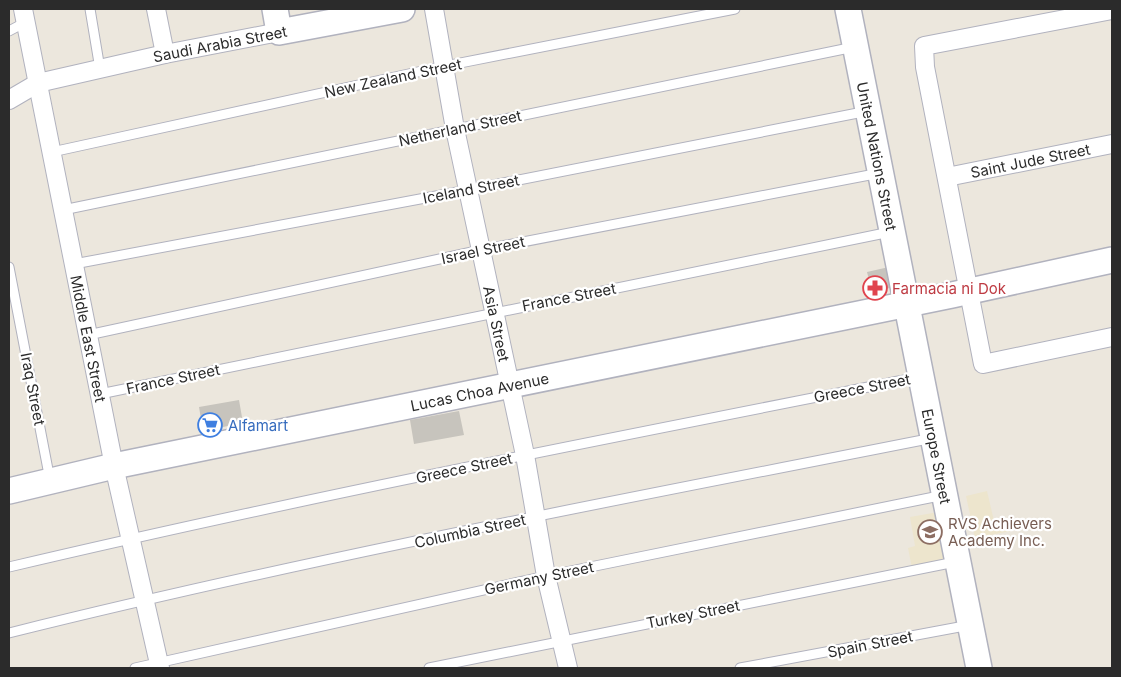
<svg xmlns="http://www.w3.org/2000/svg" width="1121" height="677" font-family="Inter,sans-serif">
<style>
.education{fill:#ede5cd}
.building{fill:#c7c4bd}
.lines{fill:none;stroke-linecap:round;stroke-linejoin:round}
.lane-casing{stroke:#b1b2be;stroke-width:11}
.street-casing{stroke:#b1b2be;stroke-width:20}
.secondary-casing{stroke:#b1b2be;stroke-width:28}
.lane{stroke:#fff;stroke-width:9}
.street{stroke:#fff;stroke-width:18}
.secondary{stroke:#fff;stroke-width:25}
.labels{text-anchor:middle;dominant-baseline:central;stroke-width:4.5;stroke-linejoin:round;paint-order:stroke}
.street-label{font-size:15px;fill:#2b2b2b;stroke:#fff}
.health-label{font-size:15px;fill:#be3a42;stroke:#fff;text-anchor:start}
.shop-label{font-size:15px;fill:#366cbe;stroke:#fff;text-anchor:start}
.education-label{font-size:15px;fill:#785e54;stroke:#fff;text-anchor:start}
</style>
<rect width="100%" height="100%" fill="#ece7dd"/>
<path class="education" d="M987,491L994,521L1008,518L1011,531L975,538L966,496Z
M944,511L952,561L912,568L908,548L915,546L910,517Z"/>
<path class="building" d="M889,267L894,287L872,292L867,272Z
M239,400L243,423L203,431L199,407Z
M459,411L464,435L414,444L410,420Z"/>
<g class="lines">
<g class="lane-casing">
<path id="lane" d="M90,9L100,69
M9,31L26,22
M52,152L445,66L735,9
M63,210L854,47
M74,264L468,190L868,111
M9,267L50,480
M88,335L481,250L880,173
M100,394L890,232
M9,567C310,496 615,437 919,377
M9,633C314,557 624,499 933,438
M135,668L546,576L944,495
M429,668L955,562
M740,668L970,625"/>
</g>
<g class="street-casing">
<g id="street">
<path id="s1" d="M23,9L114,466L160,668"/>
<path d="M156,9L165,54"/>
<path id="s2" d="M434,9L455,129L525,455L546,576L568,668"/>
<path d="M1112,10L924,46L925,67L983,364L1112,337"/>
<path d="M9,100L38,83L165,54L279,32"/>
<path id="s3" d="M947,177L1112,144"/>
</g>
</g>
<g class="secondary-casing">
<g id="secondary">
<path d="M275,9L279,32L402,9"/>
<path id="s4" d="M848,9L979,668"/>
<path id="s5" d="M9,491L114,466L952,295L1112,260"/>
</g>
</g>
<use href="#lane" class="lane"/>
<use href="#street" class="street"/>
<use href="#secondary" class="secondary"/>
</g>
<defs>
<g id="pharmacy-ring" transform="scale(1.25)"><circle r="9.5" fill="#fff" stroke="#e0444e" stroke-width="1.5"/><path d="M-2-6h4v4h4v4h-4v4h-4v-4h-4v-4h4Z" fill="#e0444e"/></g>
<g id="supermarket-ring" transform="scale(1.25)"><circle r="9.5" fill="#fff" stroke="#3f7fe0" stroke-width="1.5"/><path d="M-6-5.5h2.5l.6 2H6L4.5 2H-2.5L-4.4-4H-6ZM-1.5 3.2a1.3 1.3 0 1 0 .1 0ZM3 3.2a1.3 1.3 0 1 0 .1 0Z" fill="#3f7fe0"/></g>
<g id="school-ring" transform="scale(1.25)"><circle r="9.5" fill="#fff" stroke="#8d6e63" stroke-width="1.5"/><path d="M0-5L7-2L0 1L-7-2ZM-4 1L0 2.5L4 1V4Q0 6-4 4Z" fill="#8d6e63"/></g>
</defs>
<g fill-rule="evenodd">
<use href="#pharmacy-ring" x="875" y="288"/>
<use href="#supermarket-ring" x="210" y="425"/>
<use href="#school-ring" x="930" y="532"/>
</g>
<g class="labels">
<g class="street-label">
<text transform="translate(220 44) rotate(-11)">Saudi Arabia Street</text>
<text transform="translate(393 78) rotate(-12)">New Zealand Street</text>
<text transform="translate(460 128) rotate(-12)">Netherland Street</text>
<text stroke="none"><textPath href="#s4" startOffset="150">United Nations Street</textPath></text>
<text stroke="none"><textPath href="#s3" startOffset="85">Saint Jude Street</textPath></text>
<text transform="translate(471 189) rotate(-11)">Iceland Street</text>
<text transform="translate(483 250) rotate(-12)">Israel Street</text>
<text transform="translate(569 297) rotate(-11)">France Street</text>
<text stroke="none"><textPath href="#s2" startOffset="321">Asia Street</textPath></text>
<text stroke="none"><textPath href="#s1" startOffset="336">Middle East Street</textPath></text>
<text transform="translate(173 379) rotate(-12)">France Street</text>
<text transform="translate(862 388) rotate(-11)">Greece Street</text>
<text transform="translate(33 389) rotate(79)">Iraq Street</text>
<text stroke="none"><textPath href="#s5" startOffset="481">Lucas Choa Avenue</textPath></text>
<text stroke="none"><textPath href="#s4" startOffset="456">Europe Street</textPath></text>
<text transform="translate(464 468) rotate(-12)">Greece Street</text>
<text transform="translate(470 531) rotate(-12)">Columbia Street</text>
<text transform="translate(539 578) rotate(-12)">Germany Street</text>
<text transform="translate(693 614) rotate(-11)">Turkey Street</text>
<text transform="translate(870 644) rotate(-11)">Spain Street</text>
</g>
<g class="health-label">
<text x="892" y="288">Farmacia ni Dok</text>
</g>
<g class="shop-label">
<text x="228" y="425">Alfamart</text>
</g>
<g class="education-label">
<text x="948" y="523">RVS Achievers<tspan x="948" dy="17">Academy Inc.</tspan></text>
</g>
</g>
<rect width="1121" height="677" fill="none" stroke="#2b2b2b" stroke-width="20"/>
</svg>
